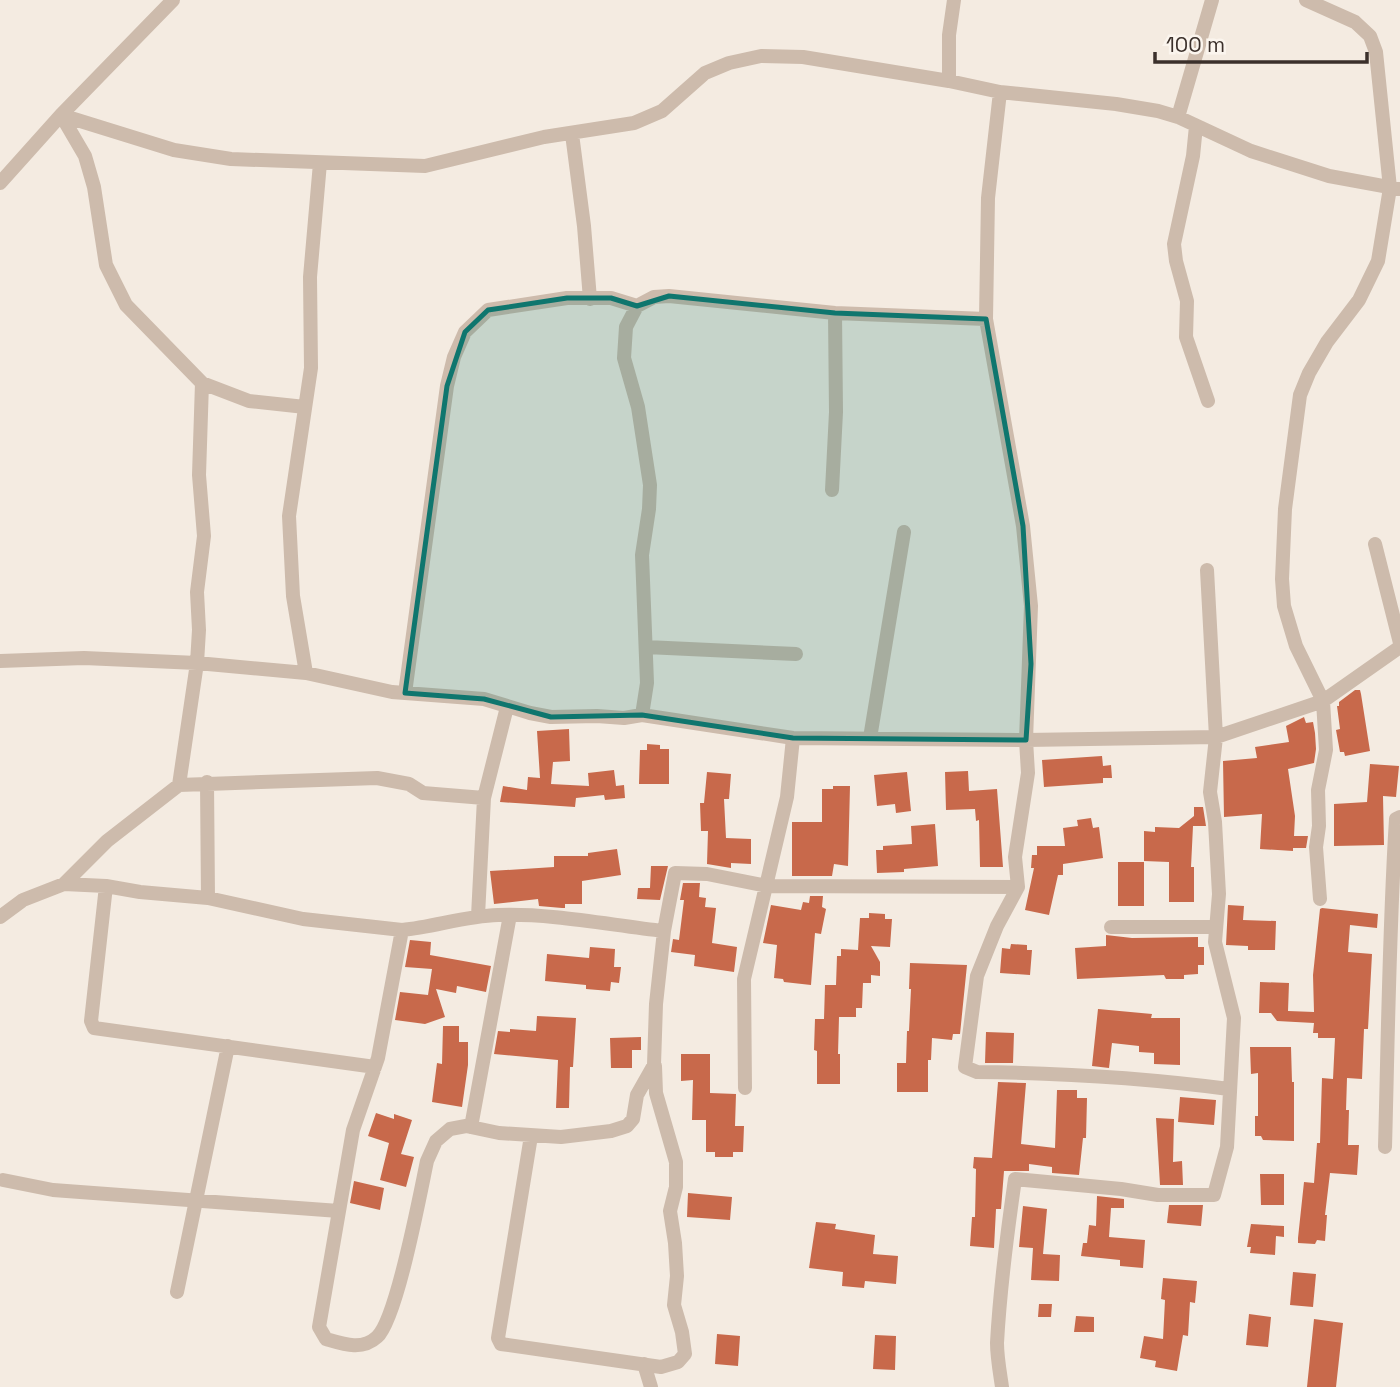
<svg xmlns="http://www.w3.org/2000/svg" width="1400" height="1387" font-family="'Space Grotesk',sans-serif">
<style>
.building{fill:#c8694b}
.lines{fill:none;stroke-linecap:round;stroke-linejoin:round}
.minor{stroke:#cdbbac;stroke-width:14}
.marked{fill:#0f766e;fill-opacity:0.2;stroke:#0f766e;stroke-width:5;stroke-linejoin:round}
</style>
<rect width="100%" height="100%" fill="#f4ebe1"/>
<path class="building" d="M1355,690H1360L1361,694L1370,751L1345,756L1344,752H1340L1336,730L1340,729L1337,706H1339V702Z
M1304,717L1306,723L1313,722L1315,733L1316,749L1314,763L1288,769L1295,816L1294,836H1308L1306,848H1293V851L1260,849L1262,814L1224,817L1223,761L1257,758L1255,747L1289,742L1286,726Z
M569,729L570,761L553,762L551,784L589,786L588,773L614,770L616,786L624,785L625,798L605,800L604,795L576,798L575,807L500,802L503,786L527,790L528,777L540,778L537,731Z
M647,744L660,745V749H669V784H639L640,750H647Z
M1102,756L1103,766L1111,765L1112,778H1103V783L1044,787L1042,760Z
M1370,764L1399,766L1396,797L1383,796L1384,845L1334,846V804L1367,802Z
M968,771L969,791L997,789L1003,867H980L979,820L976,821L975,809L946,810L945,772Z
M707,772L731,774L729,799H724L726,838L751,839V864L731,863V868L707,864L708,831H701L700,803H704Z
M907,772L911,811L896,813L895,804L877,806L874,775Z
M833,786H850L848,866L834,864L832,876H792V822H822V789H833Z
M1194,807H1203L1206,826H1193L1191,867H1194V902H1169V862L1144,861V831L1155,832V827L1179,828L1194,816Z
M1091,818L1093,828L1099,827L1103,858L1063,864V875H1058L1049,915L1025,910L1034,868H1031L1032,855H1037V846H1065L1063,828L1078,826L1077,820Z
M935,824L938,866L904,869V872L877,873L876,850H883V846L912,844L911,826Z
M617,849L621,875L582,881V904H565V908H562L539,906L538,899L494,904L490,871L554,867V856H588V853Z
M1118,862H1144V906H1118Z
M651,866H668L660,900L637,899L638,888H650Z
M683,883H700L699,897L706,898L705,907L716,908L712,943L737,947L734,972L694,966L695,955L671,952L673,939L679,940L684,900H680Z
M810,896H823L822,907L826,909L821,934L815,933L811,985L784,982L783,979L774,978L777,945L763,943L771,905L801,910L803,902L809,903Z
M1228,905L1244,906L1243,920L1276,921L1275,950H1248V946L1226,945Z
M1322,908L1378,914L1377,928L1350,925L1348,952L1372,954L1368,1029H1364L1362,1079L1347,1078L1346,1110H1349L1348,1145H1359L1357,1175L1330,1173L1325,1215H1327L1325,1241L1317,1240L1315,1244L1298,1243V1238L1304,1182L1314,1183L1317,1143H1320L1322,1078L1333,1079L1335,1038H1318V1033H1313L1314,1023L1277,1021L1271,1013H1259L1260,982L1289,983L1288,1011L1314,1012L1313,975L1320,909Z
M869,913L885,914V919H892L890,947L871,946L880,962V976L871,975V983H863L862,1008H856V1017H839L838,1054H840V1084H817V1051L814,1050L815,1019H824L825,985H836L837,956H841V949L858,950L860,918H869Z
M1106,935L1132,938L1198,937V947H1204V965H1198V974L1184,975V979H1166L1164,975L1077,979L1075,948L1106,946Z
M410,940L431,942L430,955L491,966L486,992L457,986L456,993L436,989L445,1017L425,1024L395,1020L400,992L428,995L432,969L405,967Z
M1011,944L1027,945V950H1032L1030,975L1000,973L1002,948L1010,949Z
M590,947L615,949L614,967H621L619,983L611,982L610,991L586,989V985L545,981L547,954L589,958Z
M910,963L967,965L960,1034H953L952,1040L932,1038L931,1060H928V1092H897V1063H906L907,1031H909L911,989H909Z
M1098,1009L1152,1014L1151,1018H1180V1065L1154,1064V1053L1139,1052V1046L1112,1043L1109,1068L1092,1066Z
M537,1016L576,1018L573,1067H570L569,1108H556L558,1060L494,1054L498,1031L510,1032V1029L536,1031Z
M443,1026H459V1042H468V1065L462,1107L432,1102L437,1063L442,1064Z
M986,1032L1014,1033L1013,1063H985Z
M641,1037V1050H632V1068H611L610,1038Z
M1250,1047H1291L1292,1082H1294V1141L1263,1140L1261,1136H1255V1116H1258V1073L1251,1074Z
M681,1054H710V1093L736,1094L735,1126H744L743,1152H733V1157H715V1152H706V1120H692L693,1080L681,1081Z
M998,1082L1026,1083L1021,1144L1055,1148L1057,1090H1077V1098H1087L1086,1138H1083L1079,1175L1052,1173V1167L1029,1164V1171H1004L1001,1209H996L994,1248L970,1246L972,1217H975L976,1169L973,1168L974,1157L992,1158Z
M1180,1097L1216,1100L1214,1125L1178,1122Z
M376,1113L394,1119V1114L412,1120L401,1154L414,1157L406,1187L380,1180L389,1143L368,1136Z
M1156,1118L1174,1119L1173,1162L1182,1161L1183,1185H1160Z
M1260,1174H1284V1205H1261Z
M354,1181L384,1188L380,1210L350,1203Z
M688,1193L732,1197L730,1220L687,1217Z
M1097,1196L1124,1199V1208H1111L1109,1237L1145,1240L1143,1268L1120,1266V1260L1081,1256L1083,1243H1087L1089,1225L1096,1226Z
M1169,1205H1203L1201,1226L1167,1223Z
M1023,1206L1047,1209L1043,1254L1060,1255L1059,1281L1031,1280L1033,1248L1019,1247Z
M816,1222L836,1224L835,1229L875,1235L873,1254L898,1256L896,1284L865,1281L864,1288L842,1286L843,1272L809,1268Z
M1251,1224L1284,1226V1237L1276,1236L1275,1255L1250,1253L1251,1247H1247Z
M1293,1272L1316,1274L1313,1307L1290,1305Z
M1163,1278L1197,1281L1195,1303L1190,1302L1188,1336L1183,1335L1177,1371L1155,1367L1156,1361L1140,1358L1144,1336L1163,1339L1165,1300L1161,1299Z
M1039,1304H1052L1051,1317H1038Z
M1249,1314L1271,1317L1268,1347L1246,1345Z
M1076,1316L1094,1317V1332H1074Z
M1314,1319L1343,1323L1336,1387H1307Z
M717,1334L740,1336L738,1366L715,1364Z
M875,1335L896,1336L895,1370L873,1369Z"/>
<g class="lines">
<path class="minor" d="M1306,0L1355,22L1370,36L1376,52L1390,188L1378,261L1359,300L1327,342L1309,373L1300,395L1285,509L1282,579L1284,606L1296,646L1323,701L1326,750L1318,790L1319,826L1316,847L1320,899
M949,81V35L954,0
M1000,92L988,198L986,319L1023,526L1031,606L1026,740L1028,773L1015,857L1018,887L997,926L977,976L965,1067L977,1072C1062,1073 1145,1078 1229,1089
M61,115L174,150L231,159L425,166L544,137L634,123L662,111L705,73L729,63L761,56L803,57L949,81L1000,92L1116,104L1158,111L1178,117L1251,151L1329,176L1400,189
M61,115L85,156L94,187L106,265L126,305L202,383L249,401L305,407
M1178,117L1212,0
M1196,126L1193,156L1174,244L1176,261L1187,301L1186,337L1208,401
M572,134L584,226L590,299
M0,183L61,115L173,0
M832,490L836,412L835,313
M1375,544L1400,643
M646,647L796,654
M0,661L84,658L197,663L306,673L392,692L484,699L530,713L551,717L597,716L624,718L642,715L793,738L1026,740L1216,737L1323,701L1400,647
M306,673L293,596L289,516L311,368L310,277L320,163
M405,693L447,386L454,357L465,332L488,310L567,298H611L637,306
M642,715L647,683L642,555L649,509L650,485L638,407L624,358L626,327L637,306L654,297L669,296L835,313L986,319
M870,738L904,532
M207,782L208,898
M179,785L197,663L199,630L197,592L204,536L199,475L202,383
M484,798L507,707
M64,884L107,841L179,785L377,778L409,784L423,793L484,798L478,916
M106,886L91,1021L94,1028L375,1067
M0,917L23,900L64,884L106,886L140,892L208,898L303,919L402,930
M1111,927H1216
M664,931C609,925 552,913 498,915C465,916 434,927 402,930L378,1058L353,1130L319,1327L326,1339C343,1344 362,1351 377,1337C397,1319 420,1194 427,1161L436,1141L450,1129L466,1126L499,1133L561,1137L611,1131L627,1126L633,1119L637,1095L654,1065L656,1004L664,931L675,873L707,874L767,886L1018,887
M745,1088L744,979L787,797L793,738
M471,1127L510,915
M531,1136L498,1338L501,1344L661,1367L678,1362L685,1354L682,1332L674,1305L677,1276L675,1243L670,1211L676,1187V1162L656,1093L655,1066
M1385,1147C1388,1038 1389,929 1396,819L1400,817
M3,1180L53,1190L339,1211
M177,1292L228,1046
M644,1364L651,1387
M1002,1387C1000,1373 997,1357 997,1343C1000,1288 1007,1234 1015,1179L1121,1189L1158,1195H1214L1227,1147L1234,1018L1215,942L1219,894L1215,822L1210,792L1216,737L1207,570"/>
</g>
<path class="marked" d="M669,296L835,313L986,319L1023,526L1031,664L1026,740L793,738L642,715L551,717L484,699L405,693L447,386L465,332L488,310L567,298H611L637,306Z"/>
<path d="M1155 52v10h212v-10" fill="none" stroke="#3b302b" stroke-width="3.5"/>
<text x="1166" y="52" font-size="21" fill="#3b302b" stroke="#fbf5ee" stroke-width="5" paint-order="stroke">100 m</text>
</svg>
